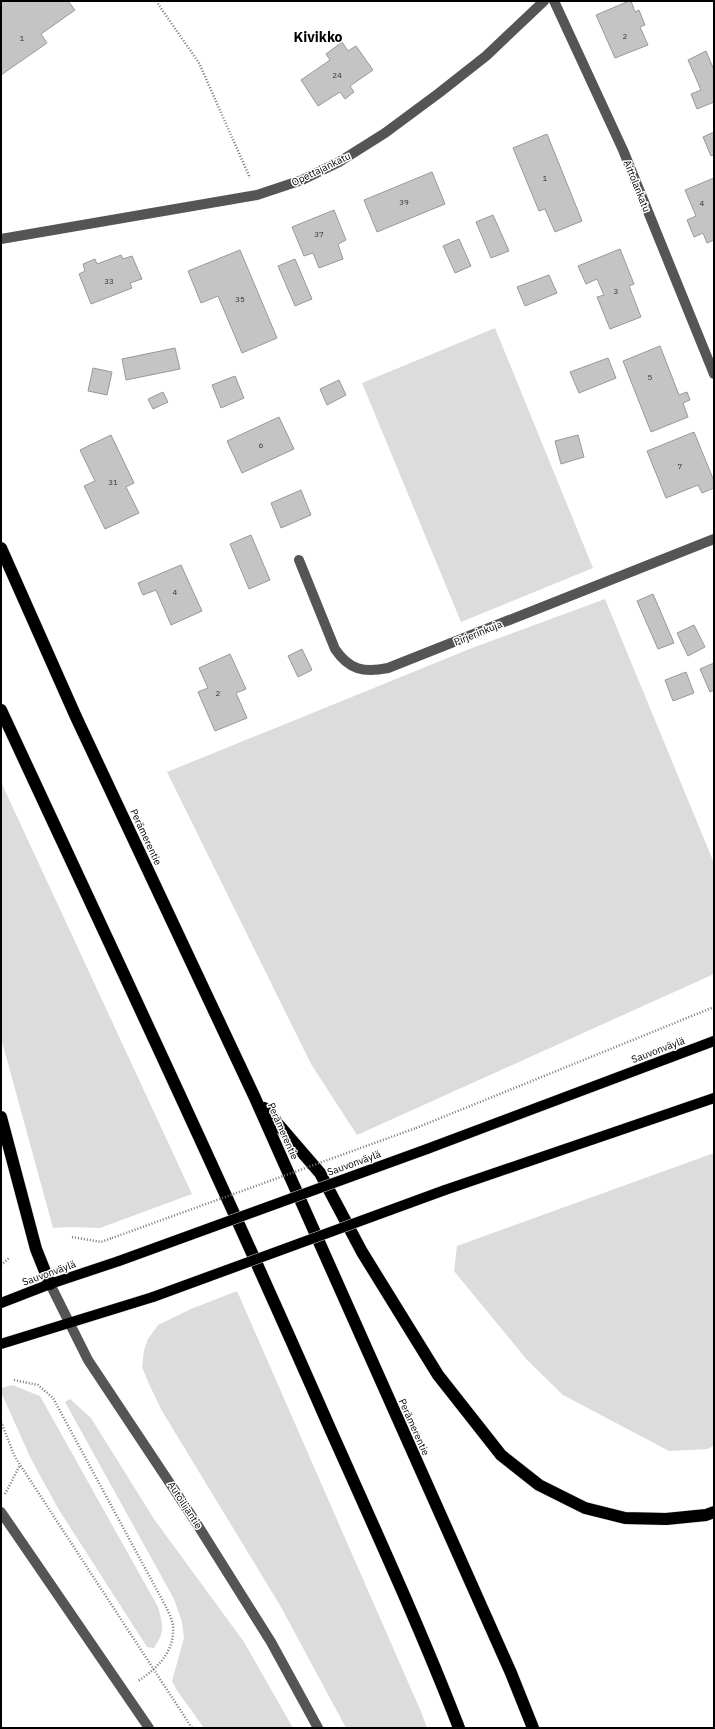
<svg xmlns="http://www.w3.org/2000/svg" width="715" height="1729" font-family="'IBM Plex Sans',sans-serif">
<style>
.green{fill:#dcdcdc}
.building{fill:#c4c4c4;stroke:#999}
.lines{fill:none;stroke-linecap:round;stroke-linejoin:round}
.major-casing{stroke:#dbdbdb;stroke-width:11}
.highway-casing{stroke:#dbdbdb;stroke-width:13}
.path{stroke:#777;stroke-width:2.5;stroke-dasharray:1 2;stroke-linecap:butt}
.minor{stroke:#555;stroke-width:10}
.major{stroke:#000;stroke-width:10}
.highway{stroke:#000;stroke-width:12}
.major-bridge-casing{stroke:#dbdbdb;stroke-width:11;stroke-linecap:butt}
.path-bridge{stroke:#777;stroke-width:2.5;stroke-dasharray:1 2;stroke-linecap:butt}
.major-bridge{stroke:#000;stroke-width:10}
.labels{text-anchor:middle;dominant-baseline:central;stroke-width:3;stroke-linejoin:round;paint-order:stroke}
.number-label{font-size:8px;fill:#313131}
.street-label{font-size:10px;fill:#000;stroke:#fff}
.district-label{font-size:14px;font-weight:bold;fill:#000;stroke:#fff}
</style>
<rect width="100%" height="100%" fill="#fff"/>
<path class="green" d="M495,328L593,568L461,622L362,383Z
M605,599L714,863V974L357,1135L311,1064L167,772L472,648Z
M1,782L192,1194L100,1228L70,1227L53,1228L1,1038Z
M714,1153V1445L708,1449L669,1451L563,1395L527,1360L454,1271L457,1246Z
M237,1291L422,1714L427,1728H346L281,1607L162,1411L149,1384L142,1367L144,1350L148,1339L158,1325L191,1309Z
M12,1385L40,1396L158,1607C163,1625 165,1632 154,1648L147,1647L59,1510L31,1459L1,1392V1388Z
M70,1399L91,1418L154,1519L244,1642L293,1728H204L178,1692L172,1681L184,1638L182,1622L174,1599L65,1402Z"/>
<path class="building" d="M1,1H68L75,10L41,34L47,43L1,75Z
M629,1H631L635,12L639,10L645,25L640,27L648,45L615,58L596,15Z
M342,42L348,51L356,46L373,70L350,86L354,92L345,99L340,92L318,106L301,80L330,60L326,54Z
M706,51L714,70V102L697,109L691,94L701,90L688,60Z
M714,132V155L711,156L703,137Z
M547,134L582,221L555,232L545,209L539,211L513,148Z
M432,172L445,204L377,232L364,200Z
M714,178V240L707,243L703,233L694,237L687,220L696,216L685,190Z
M334,210L346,240L338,244L343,259L319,268L313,253L304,256L292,227Z
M493,215L509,251L491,258L476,222Z
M459,239L471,266L455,273L443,246Z
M620,249L634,284L629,286L641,317L610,329L597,297L604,295L597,279L586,284L578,266Z
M240,250L277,338L242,353L218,296L201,303L188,271Z
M121,255L123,259L132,256L142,279L130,283L132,288L91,304L79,274L85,271L83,264L95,259L97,264Z
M295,259L312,299L295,306L278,266Z
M549,275L557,293L525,306L517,287Z
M660,346L679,395L687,392L690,400L683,403L688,417L651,432L623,361Z
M175,348L180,369L126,380L122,359Z
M608,358L616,378L579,393L570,372Z
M93,368L112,372L107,395L88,391Z
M235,376L244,398L221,408L212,385Z
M339,380L346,395L327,405L320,389Z
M163,392L168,402L153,409L148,399Z
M279,417L294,449L242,473L227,441Z
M694,432L714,481V488L702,493L698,485L666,498L647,451Z
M111,435L134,483L126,487L139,513L105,529L84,486L95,481L80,450Z
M578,435L584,457L561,464L555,441Z
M301,490L311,515L281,528L271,503Z
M251,535L270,580L249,589L230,544Z
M181,565L202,611L171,625L156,590L143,595L138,583Z
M653,594L674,643L658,649L637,601Z
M694,625L705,647L688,656L677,633Z
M302,649L312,670L298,677L288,656Z
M230,654L246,689L236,693L247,718L215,731L198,692L208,688L199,668Z
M714,663V690L710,692L700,669Z
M686,672L694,693L673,701L665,680Z"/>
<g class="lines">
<g class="major-casing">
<path id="major" d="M427,1149L714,1041
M445,1190L714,1098
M1,1303L50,1284L119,1261
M1,1344L153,1297"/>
</g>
<g class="highway-casing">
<path id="highway" d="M1,548L76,717L255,1098L511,1673L533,1728
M1,710C111,947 223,1184 328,1424C373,1525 419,1625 459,1728
M264,1108L320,1173L362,1252L438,1375L501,1455L539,1485L585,1508L625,1518L666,1519L706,1515L714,1512
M1,1117L36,1249L50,1284"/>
</g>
<path class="path" d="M156,1L199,63L250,178
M416,1128L714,1007
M72,1237L101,1242L112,1238
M1,1265L9,1258
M14,1380L38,1385L53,1398L165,1605C168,1611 172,1619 173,1626C175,1651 158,1668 138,1681
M1,1422L15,1457L192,1728
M5,1494L20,1465"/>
<path class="minor" d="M554,1L623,150L714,374
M1,239L257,195L302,180L339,162L385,133L439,93L486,56L544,1
M299,560L335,649C349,670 364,673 388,668L714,539
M50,1284L88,1360L197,1524L271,1642L318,1728
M1,1512L149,1728"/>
<use href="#major" class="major"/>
<use href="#highway" class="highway"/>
<g class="major-bridge-casing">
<path id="major-bridge" d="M119,1261L427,1149
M153,1297L445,1190"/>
</g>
<path class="path-bridge" d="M112,1238L416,1128"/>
<use href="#major-bridge" class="major-bridge"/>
</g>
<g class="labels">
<g class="number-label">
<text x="625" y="36">2</text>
<text x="22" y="38">1</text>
<text x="337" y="75">24</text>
<text x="545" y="178">1</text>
<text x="404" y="202">39</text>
<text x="702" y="203">4</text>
<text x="319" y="234">37</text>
<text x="109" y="281">33</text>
<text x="616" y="291">3</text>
<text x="240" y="299">35</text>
<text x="650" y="377">5</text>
<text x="261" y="445">6</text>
<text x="680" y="466">7</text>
<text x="113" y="482">31</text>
<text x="175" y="592">4</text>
<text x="218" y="693">2</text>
</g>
<g class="street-label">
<text transform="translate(321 169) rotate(-26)">Opettajankatu</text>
<text transform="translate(637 186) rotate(68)">Aittolankatu</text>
<text transform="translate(478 633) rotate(-22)">Pirjerinkuja</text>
<text transform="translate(146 837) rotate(65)">Perämerentie</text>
<text transform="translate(658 1050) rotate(-21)">Sauvonväylä</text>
<text transform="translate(283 1131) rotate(66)">Perämerentie</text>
<text transform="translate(354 1163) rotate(-20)">Sauvonväylä</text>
<text transform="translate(49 1273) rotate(-20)">Sauvonväylä</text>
<text transform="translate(414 1427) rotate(66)">Perämerentie</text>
<text transform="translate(185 1505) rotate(57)">Autoilijantie</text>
</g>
<g class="district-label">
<text x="318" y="37">Kivikko</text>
</g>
</g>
<rect width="715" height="1729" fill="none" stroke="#000000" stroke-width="4"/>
</svg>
